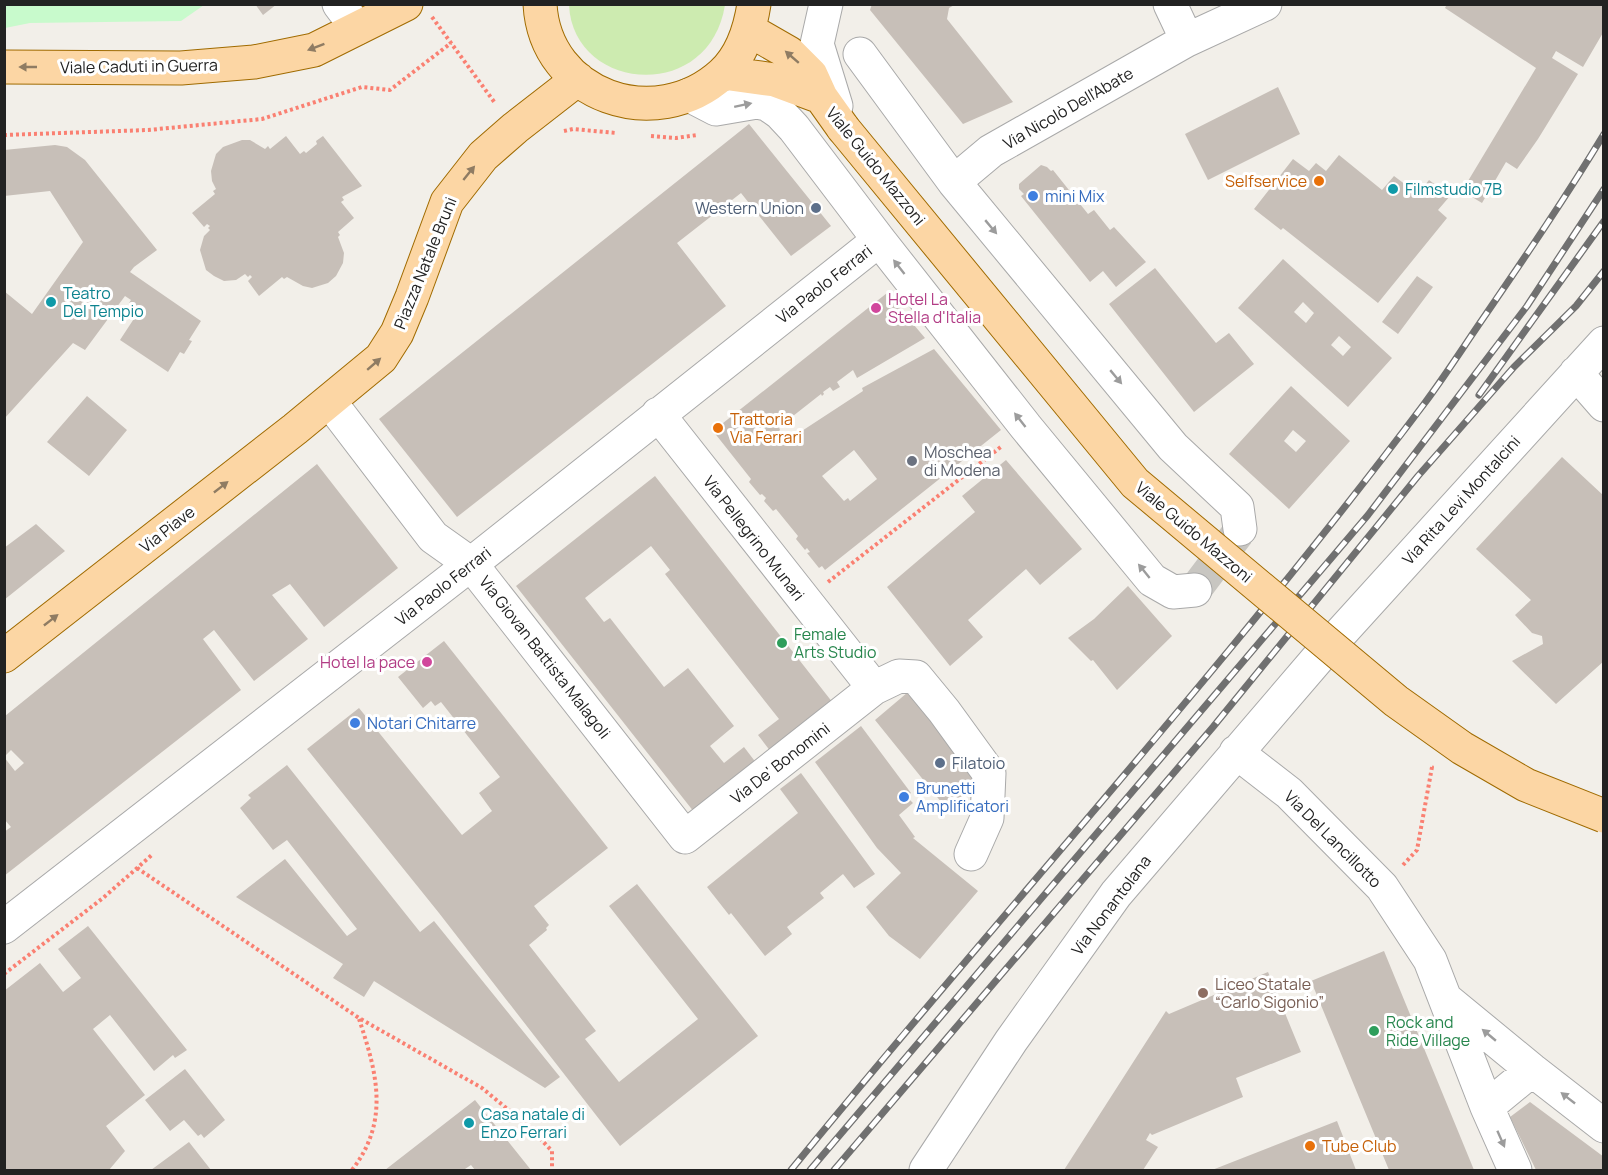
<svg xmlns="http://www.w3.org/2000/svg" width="1608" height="1175" font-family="Manrope,sans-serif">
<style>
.grass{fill:#cdebb0}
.park{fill:#c8facc}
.building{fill:#c7bfb8;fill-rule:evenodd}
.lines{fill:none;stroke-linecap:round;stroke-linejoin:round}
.minor-tunnel{stroke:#c8c6c1;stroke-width:33;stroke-dasharray:33 16;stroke-linecap:butt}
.minor-casing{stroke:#a9a9a9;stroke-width:35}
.major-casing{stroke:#a06b00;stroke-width:35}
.path{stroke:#fa8072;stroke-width:4;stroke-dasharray:3 3;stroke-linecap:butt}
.minor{stroke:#fff;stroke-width:33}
.major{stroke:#fcd6a4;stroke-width:33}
.rail-casing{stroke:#707070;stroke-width:7}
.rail{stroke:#fff;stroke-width:4.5;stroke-dasharray:14;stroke-linecap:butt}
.major-bridge-casing{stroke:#a06b00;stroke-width:35;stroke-linecap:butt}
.major-bridge{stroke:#fcd6a4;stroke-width:33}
.oneway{fill:#8f7c63}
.oneway2{fill:#9c9c9c}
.food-dot{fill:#e8710a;stroke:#fff;stroke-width:2}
.culture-dot{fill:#0f9aa8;stroke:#fff;stroke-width:2}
.shop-dot{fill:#3f7fe0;stroke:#fff;stroke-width:2}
.service-dot{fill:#5c6f8a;stroke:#fff;stroke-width:2}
.hotel-dot{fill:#d1479c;stroke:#fff;stroke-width:2}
.worship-dot{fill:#6b7280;stroke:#fff;stroke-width:2}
.leisure-dot{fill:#2e9e5b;stroke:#fff;stroke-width:2}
.education-dot{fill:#8d6e63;stroke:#fff;stroke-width:2}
.labels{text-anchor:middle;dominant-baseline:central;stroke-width:6;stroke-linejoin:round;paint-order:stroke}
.street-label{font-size:16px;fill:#222;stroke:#fff}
.food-label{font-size:16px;fill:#c56008;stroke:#fff;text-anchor:start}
.culture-label{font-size:16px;fill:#0d838f;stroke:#fff;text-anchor:start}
.shop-label{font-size:16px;fill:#366cbe;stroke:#fff;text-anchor:start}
.service-label{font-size:16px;fill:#4e5e75;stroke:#fff;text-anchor:end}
.hotel-label{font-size:16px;fill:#b23c85;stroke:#fff;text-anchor:start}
.worship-label{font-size:16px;fill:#5b616d;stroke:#fff;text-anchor:start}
.leisure-label{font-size:16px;fill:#27864d;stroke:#fff;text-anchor:start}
.education-label{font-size:16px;fill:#785e54;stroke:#fff;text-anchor:start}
</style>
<rect width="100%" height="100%" fill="#f2efe9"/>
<path class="grass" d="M569,5V4L725,5C709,104 573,92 569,5Z"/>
<path class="park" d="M5,4H204V5L181,21L30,23L5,28Z"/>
<path class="building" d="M255,4H277L263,15Z
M872,4H956L949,8L947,19L1013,102L963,124L870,10Z
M1447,4H1604V31L1583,67L1556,51L1552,58L1578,74L1538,139L1517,169L1506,162L1482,203L1462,191L1536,68L1445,8Z
M1278,87L1300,134L1208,180L1185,134Z
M749,124L831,226L791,256L741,193L677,243L726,306L457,517L379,419Z
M286,136L300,154L304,151L306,153L317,144L316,141L323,136L362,186L342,197L344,200L341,202L354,218L338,232L340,235L338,237L344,253L343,263L336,276L328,283L312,288L303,286L287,277L284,279L282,277L259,296L248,281L252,277L250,275L248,277L245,274L236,280L224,281L214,276L206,270L200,250L204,236L210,230L208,228L210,226L207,224L204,227L192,213L215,194L213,191L216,189L212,181L211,171L216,154L223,147L242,140H250L265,149L268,146L270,149Z
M55,145L67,147L85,160L157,250L134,267L130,272L201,321L189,340L192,341L184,354L180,352L168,372L120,340L139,311L129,303L131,300L125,296L85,350L73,343L4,419V291L32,314L83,242L50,191L4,196V150Z
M1339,155L1382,190L1394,176L1418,194L1429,180L1450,196L1438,210L1447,218L1378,303L1283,228L1281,230L1254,209L1293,159L1309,171L1316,163L1326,171Z
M1041,165L1047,167L1051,171L1053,170L1088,214L1094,210L1110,230L1114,227L1146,262L1116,287L1103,271L1090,282L1021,196L1024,194L1019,189V184Z
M1283,259L1392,358L1348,407L1238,308ZM1303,302L1314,313L1306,323L1294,312ZM1339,336L1351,347L1343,356L1331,345Z
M1155,268L1216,343L1229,333L1254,364L1194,412L1109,304Z
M1417,276L1433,287L1398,334L1382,322Z
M887,293L925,338L857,378L853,370L837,382L840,387L833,391L830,387L823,392L824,394L822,396L821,394L779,427L780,430L778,432L785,442L863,391L862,388L934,349L1001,430L825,570L822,566L819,568L807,553L810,552L807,548L805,550L796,539L798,536L776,509L773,511L764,501L766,498L762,494L760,495L749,482L751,479L713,431ZM854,450L877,479L850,501L848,498L844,501L822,476Z
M1291,386L1350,441L1289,509L1229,454ZM1293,430L1306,441L1296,452L1284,441Z
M87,396L127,430L89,476L47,442Z
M1562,457L1604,496V661L1556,704L1512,661L1543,644L1542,636L1532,633L1515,615L1531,600L1476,549Z
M1006,460L1082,549L1040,585L1026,569L968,620L983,637L950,666L887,587L975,512L962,496Z
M317,464L398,568L324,627L290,584L272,595L308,639L254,681L214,630L203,639L241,690L4,876V832L11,827L4,819V757L15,771L24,763L11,750L5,756V716Z
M655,476L833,703L771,752L758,735L779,719L665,574L670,570L651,546L585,598L604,622L610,618L664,687L688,668L734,726L710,746L724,763L744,747L757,764L694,812L516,586Z
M36,524L65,551L4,600V548Z
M1128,586L1172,636L1117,690L1093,660L1091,661L1068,638L1094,619Z
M444,641L608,848L534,906L549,925L546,928L547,930L529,945L596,1031L585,1039L619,1082L698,1019L609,906L637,884L758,1036L620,1146L439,913L307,749L359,708L462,835L492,811L479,793L500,777L441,702L435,706L431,701L423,708L398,677Z
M914,687L982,781L946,808L875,720Z
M861,726L911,793L906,796L913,803L899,815L915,837L913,838L978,891L920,959L889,936L866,907L901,873L877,848L815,762Z
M287,765L420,932L434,921L560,1077L545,1088L374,981L364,997L333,978L343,964L236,897L285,859L347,936L357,929L287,840L273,850L240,808L251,798L248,795Z
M801,773L875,874L854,888L843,874L820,893L824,898L787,927L792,934L765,956L731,913L729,915L707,887L798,813L780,789Z
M88,926L187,1050L175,1058L173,1055L154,1071L110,1015L93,1029L145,1095L106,1126L125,1151L109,1170H4V991L40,963L63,992L81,978L58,949Z
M1384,951L1474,1170H1389L1311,981Z
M1268,972L1301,1052L1236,1078L1243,1097L1152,1135L1150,1133L1146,1140L1158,1147L1143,1170H1064L1166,1011L1169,1014Z
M185,1069L225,1120L204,1138L201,1134L198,1136L184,1120L170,1131L145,1100Z
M475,1100L531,1170H475L471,1165L465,1169L466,1170H385Z
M1530,1102L1604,1157V1170H1536L1510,1117Z
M1337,1121L1356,1170H1212Z
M189,1142L211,1170H151Z"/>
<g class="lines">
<path class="minor-tunnel" d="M1195,590L1238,533"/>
<g class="minor-casing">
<path id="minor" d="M339,4L357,28
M826,4L817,44L836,106
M1170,4L1187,40
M860,54L954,182L1173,447L1237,507L1240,529
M689,95L716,109L757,102L767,104L780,113L794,128L879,240L1026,427L1152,580L1173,592L1195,590
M954,182L991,151L1187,40L1265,4
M1576,373L1604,405
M330,402L433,537L471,564L685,837L874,688L899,676L916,677L944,711L989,773L987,818L971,854
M658,414L874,688
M1236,752L1289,793L1382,887L1430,960L1487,1107L1515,1170
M4,927L471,564L879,240
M1448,1001L1532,1070L1604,1126
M1487,1107L1532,1070
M926,1170L1011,1041L1116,894L1319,657L1604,343"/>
</g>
<g class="major-casing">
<path id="major" d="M540,4C545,97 656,134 722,74C742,56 750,30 754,4
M749,30L789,53L811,75L821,97L843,128
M4,67L181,68L254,62L314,50L406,4
M723,73L775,80L821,97
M4,656L295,429L381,358L397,333L412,297L447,202L483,156L515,128L578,79"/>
</g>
<path class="path" d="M432,17L495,103
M564,131L573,129L616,133
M4,135L148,130L262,119L362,87L390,90L451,43
M651,136L676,138L697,135
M828,582L1002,446
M1403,865L1417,850L1432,767L1430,766
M137,868L359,1018L482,1088L528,1126L552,1151V1170
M4,974L103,898L153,854
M352,1170C390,1121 377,1073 359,1019"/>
<use href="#minor" class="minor"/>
<use href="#major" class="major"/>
<g class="rail-casing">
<path id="rail" d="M1479,395L1604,221
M791,1170C1000,914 1225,669 1424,404C1445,376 1464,346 1484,317C1525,257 1566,197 1604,134
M810,1170L1368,515L1527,306L1604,189
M834,1170L1213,727L1418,476L1514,367L1576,306L1604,271"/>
</g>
<use href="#rail" class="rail"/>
<g class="major-bridge-casing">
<path id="major-bridge" d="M843,128L1135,483L1396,701L1462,748L1526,785L1604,816"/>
</g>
<use href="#major-bridge" class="major-bridge"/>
</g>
<defs><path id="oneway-solid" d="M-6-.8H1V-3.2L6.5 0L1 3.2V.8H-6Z" transform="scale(1.5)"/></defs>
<g class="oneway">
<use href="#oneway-solid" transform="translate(316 47) rotate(159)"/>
<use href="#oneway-solid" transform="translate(792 57) rotate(-139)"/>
<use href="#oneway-solid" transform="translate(28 67) rotate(-180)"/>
<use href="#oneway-solid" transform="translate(469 173) rotate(-51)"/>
<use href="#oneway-solid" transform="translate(374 364) rotate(-41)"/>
<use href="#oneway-solid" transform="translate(221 487) rotate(-38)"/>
<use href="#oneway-solid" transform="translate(51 620) rotate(-38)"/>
</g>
<g class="oneway2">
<use href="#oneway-solid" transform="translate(743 105) rotate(-12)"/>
<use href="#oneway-solid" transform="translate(991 227) rotate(50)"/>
<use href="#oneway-solid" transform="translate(899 267) rotate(-128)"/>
<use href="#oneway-solid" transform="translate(1116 377) rotate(50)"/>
<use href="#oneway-solid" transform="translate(1020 420) rotate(-128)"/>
<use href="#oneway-solid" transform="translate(1144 571) rotate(-129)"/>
<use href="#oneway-solid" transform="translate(1489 1035) rotate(-140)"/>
<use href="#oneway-solid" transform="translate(1568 1098) rotate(-142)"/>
<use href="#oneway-solid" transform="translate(1501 1139) rotate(66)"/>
</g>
<g class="food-dot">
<circle cx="1319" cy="181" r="6"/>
<circle cx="718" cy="428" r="6"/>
<circle cx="1310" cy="1146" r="6"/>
</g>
<g class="culture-dot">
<circle cx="1393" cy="189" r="6"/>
<circle cx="51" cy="302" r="6"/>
<circle cx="469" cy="1123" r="6"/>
</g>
<g class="shop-dot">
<circle cx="1033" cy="196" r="6"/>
<circle cx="355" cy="723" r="6"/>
<circle cx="904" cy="797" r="6"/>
</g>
<g class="service-dot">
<circle cx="816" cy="208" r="6"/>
<circle cx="940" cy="763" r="6"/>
</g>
<g class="hotel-dot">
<circle cx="876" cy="308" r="6"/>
<circle cx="427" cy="662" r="6"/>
</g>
<circle class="worship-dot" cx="912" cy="461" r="6"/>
<g class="leisure-dot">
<circle cx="782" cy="643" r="6"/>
<circle cx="1374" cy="1031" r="6"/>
</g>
<circle class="education-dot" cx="1203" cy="993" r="6"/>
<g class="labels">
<g class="street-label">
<text transform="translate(139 66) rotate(-1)">Viale Caduti in Guerra</text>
<text transform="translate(1068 108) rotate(-30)">Via Nicolò Dell'Abate</text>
<text transform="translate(876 166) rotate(51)">Viale Guido Mazzoni</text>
<text transform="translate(425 263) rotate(-68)">Piazza Natale Bruni</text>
<text transform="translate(824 284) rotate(-38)">Via Paolo Ferrari</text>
<text transform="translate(1461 500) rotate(-48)">Via Rita Levi Montalcini</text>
<text transform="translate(167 529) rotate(-38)">Via Piave</text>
<text transform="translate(1194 532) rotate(40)">Viale Guido Mazzoni</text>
<text transform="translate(754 538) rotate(52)">Via Pellegrino Munari</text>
<text transform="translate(443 586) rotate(-38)">Via Paolo Ferrari</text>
<text transform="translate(545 657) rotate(52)">Via Giovan Battista Malagoli</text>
<text transform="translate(780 763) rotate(-38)">Via De' Bonomini</text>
<text transform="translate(1333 839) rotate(45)">Via Del Lancillotto</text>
<text transform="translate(1111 905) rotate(-53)">Via Nonantolana</text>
</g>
<g class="food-label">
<text x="1307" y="181" text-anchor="end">Selfservice</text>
<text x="730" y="419">Trattoria<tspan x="730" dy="18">Via Ferrari</tspan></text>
<text x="1322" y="1146">Tube Club</text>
</g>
<g class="culture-label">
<text x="1405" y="189">Filmstudio 7B</text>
<text x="63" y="293">Teatro<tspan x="63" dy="18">Del Tempio</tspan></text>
<text x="481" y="1114">Casa natale di<tspan x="481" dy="18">Enzo Ferrari</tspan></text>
</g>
<g class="shop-label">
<text x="1045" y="196">mini Mix</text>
<text x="367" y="723">Notari Chitarre</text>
<text x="916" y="788">Brunetti<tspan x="916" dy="18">Amplificatori</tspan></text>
</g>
<g class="service-label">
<text x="804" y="208">Western Union</text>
<text x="952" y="763" text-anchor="start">Filatoio</text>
</g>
<g class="hotel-label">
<text x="888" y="299">Hotel La<tspan x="888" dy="18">Stella d'Italia</tspan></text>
<text x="415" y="662" text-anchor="end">Hotel la pace</text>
</g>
<g class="worship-label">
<text x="924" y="452">Moschea<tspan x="924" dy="18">di Modena</tspan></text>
</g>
<g class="leisure-label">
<text x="794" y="634">Female<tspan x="794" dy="18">Arts Studio</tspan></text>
<text x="1386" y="1022">Rock and<tspan x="1386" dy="18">Ride Village</tspan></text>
</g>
<g class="education-label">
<text x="1215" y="984">Liceo Statale<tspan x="1215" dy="18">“Carlo Sigonio”</tspan></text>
</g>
</g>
<rect width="1608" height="1175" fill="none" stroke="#222222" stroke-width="12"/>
</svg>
